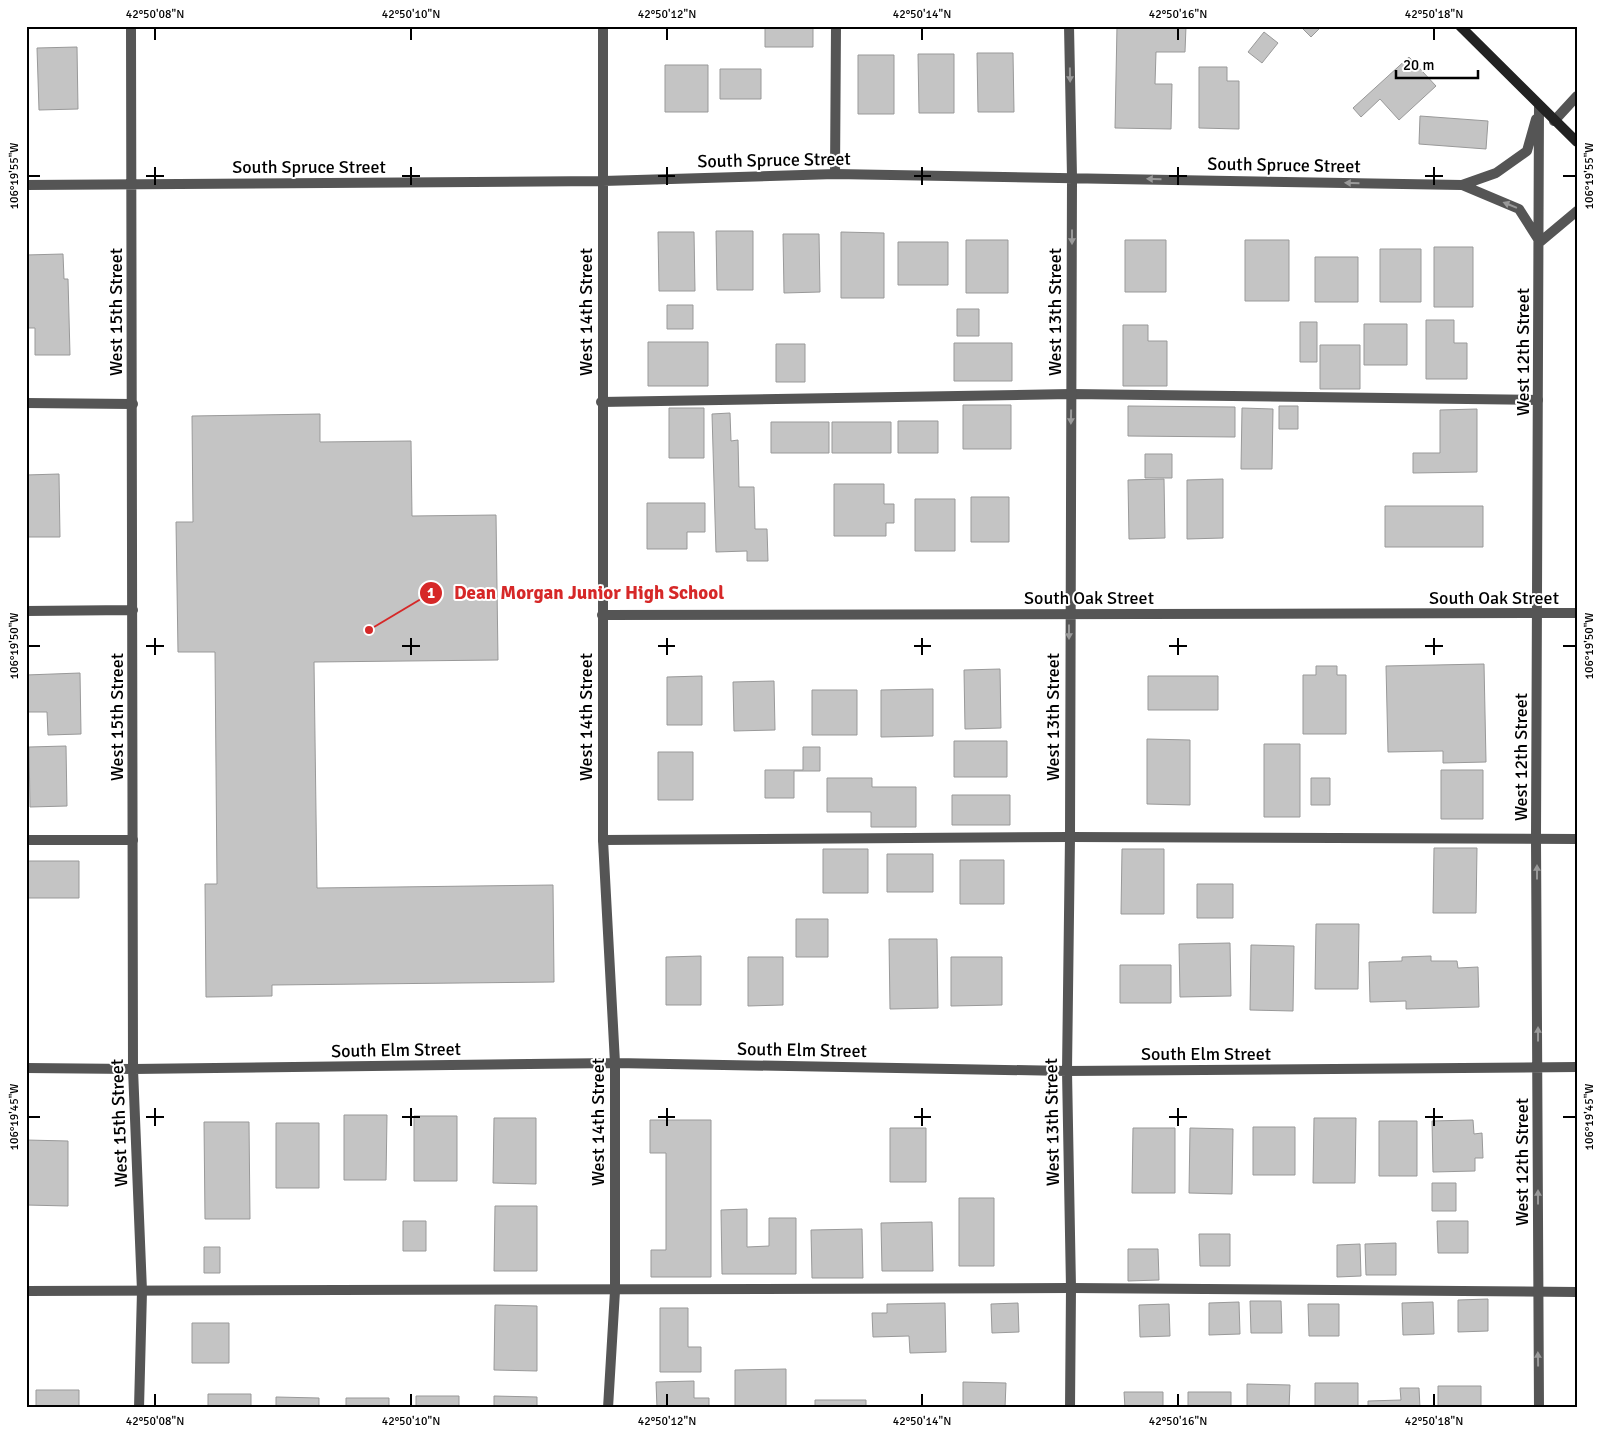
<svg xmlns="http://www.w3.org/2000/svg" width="1603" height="1434" font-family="Signika,sans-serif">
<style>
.building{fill:#c4c4c4;stroke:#999}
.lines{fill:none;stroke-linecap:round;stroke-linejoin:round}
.lane{stroke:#555;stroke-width:10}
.street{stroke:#555;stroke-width:10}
.secondary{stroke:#222;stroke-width:10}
.oneway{fill:#999}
.ticks{fill:none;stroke:#000;stroke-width:2}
.labels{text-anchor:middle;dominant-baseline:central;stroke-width:4;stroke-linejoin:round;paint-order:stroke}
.street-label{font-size:18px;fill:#000;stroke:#fff}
.leader{fill:none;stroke:#d62828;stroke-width:2}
.callout-dot{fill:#d62828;stroke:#fff;stroke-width:2}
.mark-label{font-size:15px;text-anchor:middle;font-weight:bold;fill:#fff}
.callout-label{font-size:19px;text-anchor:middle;font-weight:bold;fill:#d62828;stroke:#fff;stroke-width:4;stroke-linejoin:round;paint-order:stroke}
.neatline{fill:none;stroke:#000;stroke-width:2}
.ticks-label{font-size:12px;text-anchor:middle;fill:#000}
</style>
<rect width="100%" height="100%" fill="#fff"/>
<path class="building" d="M765,26H813V47H765Z
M1117,26H1186L1185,52H1156L1155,84H1172L1171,129L1115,128Z
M1300,26H1322L1311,37Z
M1264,32L1278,43L1262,63L1248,52Z
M77,47L78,109L39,110L37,48Z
M977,53H1013L1014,112H978Z
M918,54H954V113H919Z
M858,55H894V114H858Z
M1409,57L1436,86L1399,120L1380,99L1361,117L1353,108Z
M665,65H708V112H665Z
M1199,67H1227V81H1239V129L1199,128Z
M720,69H761V99H720Z
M1420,116L1488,121L1486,149L1419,144Z
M716,231H753V290H717Z
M658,232H694L695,291H659Z
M841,232L884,233V298H841Z
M783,234H819L820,292L784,293Z
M966,240H1008V293H966Z
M1125,240H1166V292H1125Z
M1245,240H1289V301H1245Z
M898,242H948V285H898Z
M1434,247H1473V307H1434Z
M1380,249H1421V302H1380Z
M63,254L64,279H68L70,355H35V328H28L26,255Z
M1315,257H1358V302H1315Z
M667,305H693V329H667Z
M957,309H979V336H957Z
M1426,320H1454V343H1467V379H1426Z
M1300,322H1317V362H1300Z
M1364,324H1407V365H1364Z
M1123,325H1148V341H1167V386H1123Z
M648,342H708V386H648Z
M954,343H1012V381H954Z
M776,344H805V382H776Z
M1320,345H1360V389H1320Z
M963,405H1011V449H963Z
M1128,406L1235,407V437L1128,436Z
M1279,406H1298V429H1279Z
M669,408H704V458H669Z
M1242,408L1273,409L1272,469H1241Z
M1477,409V472L1413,473V453H1440V410Z
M730,413L731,441L738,440L739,487H754L755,529H767L768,561H747V551L716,552L712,414Z
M320,414V442L411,441L412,516L496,515L498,660L314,662L317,888L553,885L554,982L272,985V996L206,997L205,884H217L215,652H178L176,522H193L192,416Z
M898,421H938V453H898Z
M771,422H829V453H771Z
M832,422H891V453H832Z
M1145,454H1172V478H1145Z
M59,474L60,537H26V475Z
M1164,479L1165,538L1129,539L1128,480Z
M1223,479V538L1187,539V480Z
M834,484H884V504H894V523H886V536H834Z
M971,497H1009V542H971Z
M915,499H955V551H915Z
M647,503H705V532H687V549H647Z
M1385,506H1483V547H1385Z
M1484,664L1486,762L1443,763V751L1388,752L1386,666Z
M1316,666H1337V675H1346V734H1303V675H1316Z
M1000,669L1001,728L965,729L964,670Z
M80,673L81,734L48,735L47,712H26V675Z
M702,676V725H667V677Z
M1148,676H1218V710H1148Z
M774,681L775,730L734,731L733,682Z
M933,689V736L881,737V690Z
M812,690H857V735H812Z
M1147,739L1190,740V805L1147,804Z
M954,741H1007V777H954Z
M1264,744H1300V817H1264Z
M66,746L67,806L30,807L29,747Z
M803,747H820V771H794V798H765V770H803Z
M658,752H693V800H658Z
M1441,770H1483V819H1441Z
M827,778H872V787H916V827H871V812H827Z
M1311,778H1330V805H1311Z
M952,795H1010V825H952Z
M1434,848H1477L1476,913H1433Z
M823,849H868V893H823Z
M1122,849H1164V914H1121Z
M887,854H933V892H887Z
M960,860H1004V904H960Z
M26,861H79V898H26Z
M1197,884H1233V918H1197Z
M796,919H828V957H796Z
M1316,924H1359L1358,989H1315Z
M889,939H937L938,1008L890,1009Z
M1230,943L1231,996L1180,997L1179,944Z
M1251,945L1294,946L1293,1011L1250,1010Z
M701,956V1005H666V957Z
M1431,956V961H1457L1458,968L1478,967L1479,1007L1406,1009V1001L1370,1002L1369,962L1402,961V957Z
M748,957H783V1005L748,1006Z
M951,957H1002V1005L951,1006Z
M1120,965H1171V1003H1120Z
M344,1115H387L386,1180H344Z
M414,1116H457V1181H414Z
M494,1118H536V1184L493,1183Z
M1314,1118H1356L1355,1183H1313Z
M650,1120H711V1277H651V1250H666V1153H650Z
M1473,1120L1474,1134L1482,1133L1483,1158H1475V1171L1433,1172L1432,1121Z
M1379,1121H1417V1176H1379Z
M204,1122H249L250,1219H205Z
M276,1123H319V1188H276Z
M1253,1127H1295V1175H1253Z
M890,1128H926V1182H890Z
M1133,1128H1175V1193H1132Z
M1190,1128L1233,1129L1232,1194L1189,1193Z
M26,1140L68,1141V1206L26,1205Z
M1432,1183H1456V1211H1432Z
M959,1198H994V1266H959Z
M495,1206H537V1271H494Z
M747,1209V1247L769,1246V1218H796V1274H722L721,1210Z
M403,1221H426V1251H403Z
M1437,1221H1468V1253H1438Z
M932,1222L933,1271H882L881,1223Z
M862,1229L863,1278H812L811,1230Z
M1199,1234H1230V1266H1200Z
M1396,1243V1275H1366L1365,1244Z
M1360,1244L1361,1276L1337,1277V1245Z
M204,1247H220V1273H204Z
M1128,1249H1158L1159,1280L1128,1281Z
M1488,1299V1331L1458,1332V1300Z
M1250,1301H1281L1282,1333H1251Z
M1239,1302L1240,1334L1209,1335V1303Z
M1433,1302L1434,1334L1403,1335L1402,1303Z
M945,1303L946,1352L910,1353L909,1336L873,1337L872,1313H887V1304Z
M1018,1303L1019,1332L992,1333L991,1304Z
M1169,1304L1170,1336L1140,1337L1139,1305Z
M1308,1304H1339V1336H1309Z
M495,1305L537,1306V1371L494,1370Z
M660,1308H688V1347H701V1372H660Z
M192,1323H229V1363H192Z
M786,1369V1408H735V1370Z
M694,1381V1398H709V1408H657L656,1382Z
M963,1382L1006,1383L1005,1408H963Z
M1315,1383H1358V1408H1315Z
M1247,1384L1290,1385L1289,1408H1247Z
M1438,1386H1481V1408H1438Z
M1400,1388H1419L1420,1408H1368V1401L1401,1400Z
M36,1390H79V1408H36Z
M1124,1392H1163V1408H1125Z
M1188,1392H1231V1408H1188Z
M208,1394H251V1408H208Z
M416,1396H459V1408H416Z
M494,1396L537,1397V1408H494Z
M276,1397L319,1398V1408H276Z
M346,1398H389V1408H346Z
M815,1400H866V1408H815Z"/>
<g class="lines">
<path class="lane" d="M1554,121L1577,96
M835,174L836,26
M601,402L1071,394L1538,400
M26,403L133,404
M26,840H133
M603,840L1070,837L1577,839
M26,1291L1071,1288L1577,1292"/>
<path class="street" d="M131,26L133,1069L142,1291L139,1408
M603,26V840L615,1063V1291L608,1408
M1069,26L1072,177L1070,837L1067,1071L1071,1288L1070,1408
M26,185L603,181L835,174L1462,185L1519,209L1540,242L1577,211
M1462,185L1496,173L1527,151L1536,119
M26,611L133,610
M602,615L1577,613
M26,1068L133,1069L615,1063L1067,1071L1577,1067
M1539,1408L1536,839L1539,106"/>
<path class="secondary" d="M1460,26L1577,142"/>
</g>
<defs><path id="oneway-solid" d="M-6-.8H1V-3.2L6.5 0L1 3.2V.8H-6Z" transform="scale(1.25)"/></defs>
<g class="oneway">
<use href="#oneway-solid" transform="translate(1070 75) rotate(89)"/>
<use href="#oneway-solid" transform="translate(1154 179) rotate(-179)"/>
<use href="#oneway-solid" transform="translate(1352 183) rotate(-179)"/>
<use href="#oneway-solid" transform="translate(1510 205) rotate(-158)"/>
<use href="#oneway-solid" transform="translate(1072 237) rotate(90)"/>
<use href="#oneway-solid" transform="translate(1071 417) rotate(91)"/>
<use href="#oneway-solid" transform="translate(1069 632) rotate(90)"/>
<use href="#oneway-solid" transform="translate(1537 872) rotate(-90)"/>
<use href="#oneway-solid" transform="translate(1538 1034) rotate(-90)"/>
<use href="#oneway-solid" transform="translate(1538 1197) rotate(-90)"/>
<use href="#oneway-solid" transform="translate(1538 1359) rotate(-91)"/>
</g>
<path class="ticks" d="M155,28V40M411,28V40M667,28V40M922,28V40M1178,28V40M1434,28V40M155,167V185M411,167V185M667,167V185M922,167V185M1178,167V185M1434,167V185M28,176H40M146,176H164M402,176H420M658,176H675M914,176H931M1169,176H1187M1425,176H1443M1563,176H1576M155,638V655M411,638V655M667,638V655M922,638V655M1178,638V655M1434,638V655M28,646H40M146,646H164M402,646H420M658,646H675M914,646H931M1169,646H1187M1425,646H1443M1563,646H1576M155,1108V1126M411,1108V1126M667,1108V1126M922,1108V1126M1178,1108V1126M1434,1108V1126M28,1117H40M146,1117H164M402,1117H420M658,1117H675M914,1117H931M1169,1117H1187M1425,1117H1443M1563,1117H1576M155,1394V1406M411,1394V1406M667,1394V1406M922,1394V1406M1178,1394V1406M1434,1394V1406"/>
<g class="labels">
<g class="street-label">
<text transform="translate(774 160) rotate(-1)">South Spruce Street</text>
<text transform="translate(1284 165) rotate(1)">South Spruce Street</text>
<text x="309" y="167">South Spruce Street</text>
<text transform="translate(116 312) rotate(-90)">West 15th Street</text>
<text transform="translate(586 312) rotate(-90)">West 14th Street</text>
<text transform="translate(1055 312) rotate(-90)">West 13th Street</text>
<text transform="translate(1523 352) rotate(-90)">West 12th Street</text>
<text x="1089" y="598">South Oak Street</text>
<text x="1494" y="598">South Oak Street</text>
<text transform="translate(117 717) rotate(-90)">West 15th Street</text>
<text transform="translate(586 717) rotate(-90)">West 14th Street</text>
<text transform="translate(1053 717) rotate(-90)">West 13th Street</text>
<text transform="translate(1521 757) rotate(-90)">West 12th Street</text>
<text transform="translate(396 1050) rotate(-1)">South Elm Street</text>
<text transform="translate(802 1050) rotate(1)">South Elm Street</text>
<text x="1206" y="1054">South Elm Street</text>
<text transform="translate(598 1122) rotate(-90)">West 14th Street</text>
<text transform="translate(1052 1122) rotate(-91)">West 13th Street</text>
<text transform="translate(119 1123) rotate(-92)">West 15th Street</text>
<text transform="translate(1522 1162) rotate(-90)">West 12th Street</text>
</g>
</g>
<path class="leader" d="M369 630L431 593"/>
<g class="callout-dot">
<circle cx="369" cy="630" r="5"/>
<circle cx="431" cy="593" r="12"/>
</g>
<g class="mark-label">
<text x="431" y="598">1</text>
</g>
<g class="callout-label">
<text x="589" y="599">Dean Morgan Junior High School</text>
</g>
<rect width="1603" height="1434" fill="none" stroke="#ffffff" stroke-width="55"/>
<path d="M1396 70v8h82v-8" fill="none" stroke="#000000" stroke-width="2.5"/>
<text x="1403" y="70" font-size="15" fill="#000000" stroke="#ffffff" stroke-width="4" paint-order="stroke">20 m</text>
<rect x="28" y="28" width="1548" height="1378" class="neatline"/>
<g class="ticks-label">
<text x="155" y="18">42°50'08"N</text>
<text x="411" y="18">42°50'10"N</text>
<text x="667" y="18">42°50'12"N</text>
<text x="922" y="18">42°50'14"N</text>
<text x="1178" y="18">42°50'16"N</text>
<text x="1434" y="18">42°50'18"N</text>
<text transform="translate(1589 176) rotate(-90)" y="4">106°19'55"W</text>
<text transform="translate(14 176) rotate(-90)" y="4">106°19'55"W</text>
<text transform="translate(1589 646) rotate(-90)" y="4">106°19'50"W</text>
<text transform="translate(14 646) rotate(-90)" y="4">106°19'50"W</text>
<text transform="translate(1589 1117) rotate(-90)" y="4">106°19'45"W</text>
<text transform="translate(14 1117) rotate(-90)" y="4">106°19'45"W</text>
<text x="155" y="1425">42°50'08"N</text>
<text x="411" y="1425">42°50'10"N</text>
<text x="667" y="1425">42°50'12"N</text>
<text x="922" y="1425">42°50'14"N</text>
<text x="1178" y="1425">42°50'16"N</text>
<text x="1434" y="1425">42°50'18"N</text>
</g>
</svg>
